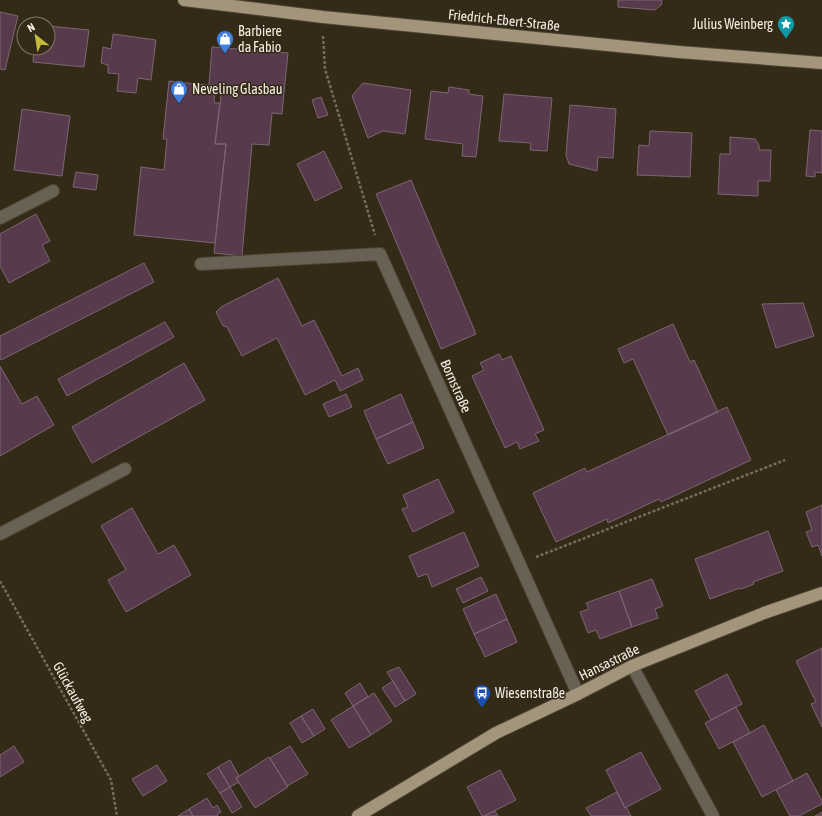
<svg xmlns="http://www.w3.org/2000/svg" width="822" height="816" font-family="'Asap Condensed',sans-serif">
<style>
.building{fill:#573b4c;stroke:#7c6672}
.lines{fill:none;stroke-linecap:round;stroke-linejoin:round}
.minor-casing{stroke:#4f4534;stroke-width:14}
.major-casing{stroke:#4f4534;stroke-width:14}
.path{stroke:#746c5c;stroke-width:2.5;stroke-dasharray:3 2;stroke-linecap:butt}
.minor{stroke:#686154;stroke-width:12}
.major{stroke:#a2957b;stroke-width:12}
.labels{text-anchor:middle;dominant-baseline:central;stroke-width:3;stroke-linejoin:round;paint-order:stroke}
.street-label{font-size:14px;fill:#f4eee3;stroke:#342a18}
.poi-label{font-size:14px;fill:#f4eee3;stroke:#342a18;text-anchor:start}
</style>
<rect width="100%" height="100%" fill="#342a18"/>
<path class="building" d="M618,0H662L661,5L655,10L618,7Z
M0,12L18,16L5,70L0,69Z
M48,26L89,30L84,67L33,62L34,48H48Z
M113,34L156,40L151,80L138,78L136,93L117,91L119,74L108,73V65L101,63L103,47L111,49Z
M212,47L288,53L284,92L209,85Z
M169,81L215,86L214,103H220L215,144H226L215,243L134,235L141,167L164,170L167,139H163Z
M363,83L411,90L405,134L383,131L368,138L352,96Z
M222,87L284,92L282,114L272,113L269,145L252,144L242,256L214,253L226,144H215Z
M449,87L469,90V94L483,96L476,157L462,156L463,144L425,139L431,91L448,93Z
M504,94L552,98L547,151L530,150L531,143L499,141Z
M321,97L328,115L318,118L312,100Z
M570,105L616,109L613,158L598,157L597,171L569,164L566,155Z
M22,109L70,116L62,176L14,170Z
M810,130L822,131V173L815,172V177L806,176Z
M650,131L692,133L690,177L637,175L639,145L649,146Z
M730,137L755,139L759,145V150H771L770,181H758V196L718,194L720,154H730Z
M324,151L342,188L315,201L297,164Z
M76,172L98,175L96,190L73,187Z
M411,180L476,334L441,349L376,194Z
M36,214L50,241L42,245L50,261L9,283L0,266V234Z
M144,263L154,282L1,360L0,358V336Z
M278,278L302,326L314,320L342,376L358,368L363,380L340,391L335,380L305,395L277,338L242,356L227,327L223,326L216,312L221,307Z
M803,303L814,336L776,348L762,304Z
M165,322L174,337L67,396L58,379Z
M673,324L690,362L694,360L718,412L668,435L633,359L624,363L618,349Z
M499,354L502,360L511,356L544,430L535,434L539,441L520,449L517,442L505,448L472,376L484,370L480,363Z
M184,363L205,400L92,463L72,427Z
M0,366L22,404L37,396L54,425L0,456Z
M346,394L352,407L329,417L323,404Z
M401,394L413,422L376,439L364,411Z
M727,407L751,460L661,502L659,499L608,523L607,519L556,542L533,493L585,468L587,472Z
M413,422L424,448L388,464L376,439Z
M438,479L454,512L413,532L402,509L408,507L403,495Z
M822,505V556L818,545L812,547L806,532L812,530L806,512Z
M132,508L158,554L174,545L191,575L126,612L108,580L126,570L101,526Z
M768,531L783,571L753,582L754,584L741,589L740,588L710,599L695,559Z
M464,532L479,566L432,587L427,574L418,577L409,556Z
M481,577L488,591L463,603L456,589Z
M652,579L663,606L655,609L658,618L632,627L619,591Z
M619,591L632,627L600,639L596,630L588,633L580,612L589,609L586,603Z
M496,594L507,619L474,634L463,609Z
M507,619L517,642L485,657L474,634Z
M822,648V727L811,704L816,702L796,661Z
M399,667L416,694L405,701L387,672Z
M727,674L742,704L711,720L695,691Z
M393,681L405,701L395,707L382,688Z
M360,683L368,697L353,706L345,693Z
M374,693L392,721L371,735L353,706Z
M353,706L371,735L349,748L331,720Z
M736,707L750,733L719,749L705,723Z
M313,709L325,729L314,736L301,716Z
M301,716L314,736L302,743L290,723Z
M764,725L793,781L762,797L733,742Z
M14,746L24,762L0,777V755Z
M290,746L308,774L287,786L270,758Z
M641,752L661,789L625,808L606,770Z
M269,757L288,787L255,808L236,778Z
M230,760L239,776L236,778L239,782L230,787L218,767Z
M157,765L167,781L143,796L132,779Z
M218,767L230,787L220,793L207,774Z
M500,770L516,800L484,816H482L467,787Z
M807,773L822,801V804L799,816H790L776,790Z
M230,787L242,807L232,813L220,793Z
M617,792L625,808L626,807L631,816H591L586,808Z
M207,798L213,808L217,805L221,812L217,814L218,816H193L189,809Z
M189,809L193,816H178Z
M495,811L498,816H484Z
M822,812V816H815Z"/>
<g class="lines">
<g class="minor-casing">
<path id="minor" d="M0,218L53,191
M201,264L380,254L578,694
M0,534L125,469
M632,666L713,816"/>
</g>
<g class="major-casing">
<path id="major" d="M184,0L323,17L679,52L822,63
M358,816L496,733L578,694L632,666L764,613L822,593"/>
</g>
<path class="path" d="M323,36L325,69L375,235
M536,557L785,460
M0,581L111,780L117,816"/>
<use href="#minor" class="minor"/>
<use href="#major" class="major"/>
</g>
<defs>
<g id="sight-pin" transform="scale(0.9)"><path d="M0 17L-7.5 6A9.5 9.5 0 1 1 7.5 6Z" fill="#0f9aa8" stroke="#342a18"/><path d="M0-6L1.8-2.2L6-1.7L2.9 1.2L3.7 5.4L0 3.3L-3.7 5.4L-2.9 1.2L-6-1.7L-1.8-2.2Z" fill="#fff"/></g>
<g id="shop-pin" transform="scale(0.9)"><path d="M0 17L-7.5 6A9.5 9.5 0 1 1 7.5 6Z" fill="#3f7fe0" stroke="#342a18"/><path d="M-5-2.5h2.3a2.7 3.5 0 0 1 5.4 0H5L5.5 6h-11ZM-1.5-2.5h3a1.5 2.3 0 0 0-3 0Z" fill="#fff"/></g>
<g id="bus-pin" transform="scale(0.9)"><path d="M0 17L-7.5 6A9.5 9.5 0 1 1 7.5 6Z" fill="#1a4fb4" stroke="#342a18"/><path d="M-5-6H5V4H4V6H2V4H-2V6H-4V4H-5ZM-3.5-4V0h7V-4ZM-3.5 1.2v1.5H-2V1.2ZM2 1.2v1.5H3.5V1.2Z" fill="#fff"/></g>
</defs>
<g fill-rule="evenodd">
<use href="#sight-pin" x="786" y="24"/>
<use href="#shop-pin" x="225" y="39"/>
<use href="#shop-pin" x="179" y="89"/>
<use href="#bus-pin" x="482" y="693"/>
</g>
<g class="labels">
<g class="street-label">
<text transform="translate(504 20) rotate(6)">Friedrich-Ebert-Straße</text>
<text transform="translate(456 386) rotate(66)">Bornstraße</text>
<text transform="translate(609 662) rotate(-26)">Hansastraße</text>
<text transform="translate(73 692) rotate(61)">Glückaufweg</text>
</g>
<g class="poi-label">
<text x="773" y="24" text-anchor="end">Julius Weinberg</text>
<text x="238" y="31">Barbiere<tspan x="238" dy="16">da Fabio</tspan></text>
<text x="192" y="89">Neveling Glasbau</text>
<text x="495" y="693">Wiesenstraße</text>
</g>
</g>
<g transform="translate(36 36) rotate(330)"><circle r="19" fill="#342a18" stroke="#817869"/>
<path d="M0-3L7 15L0 10L-7 15Z" fill="#c7bb3b"/>
<text y="-6" font-size="11" font-weight="bold" text-anchor="middle" fill="#f4eee3">N</text>
</g>
</svg>
